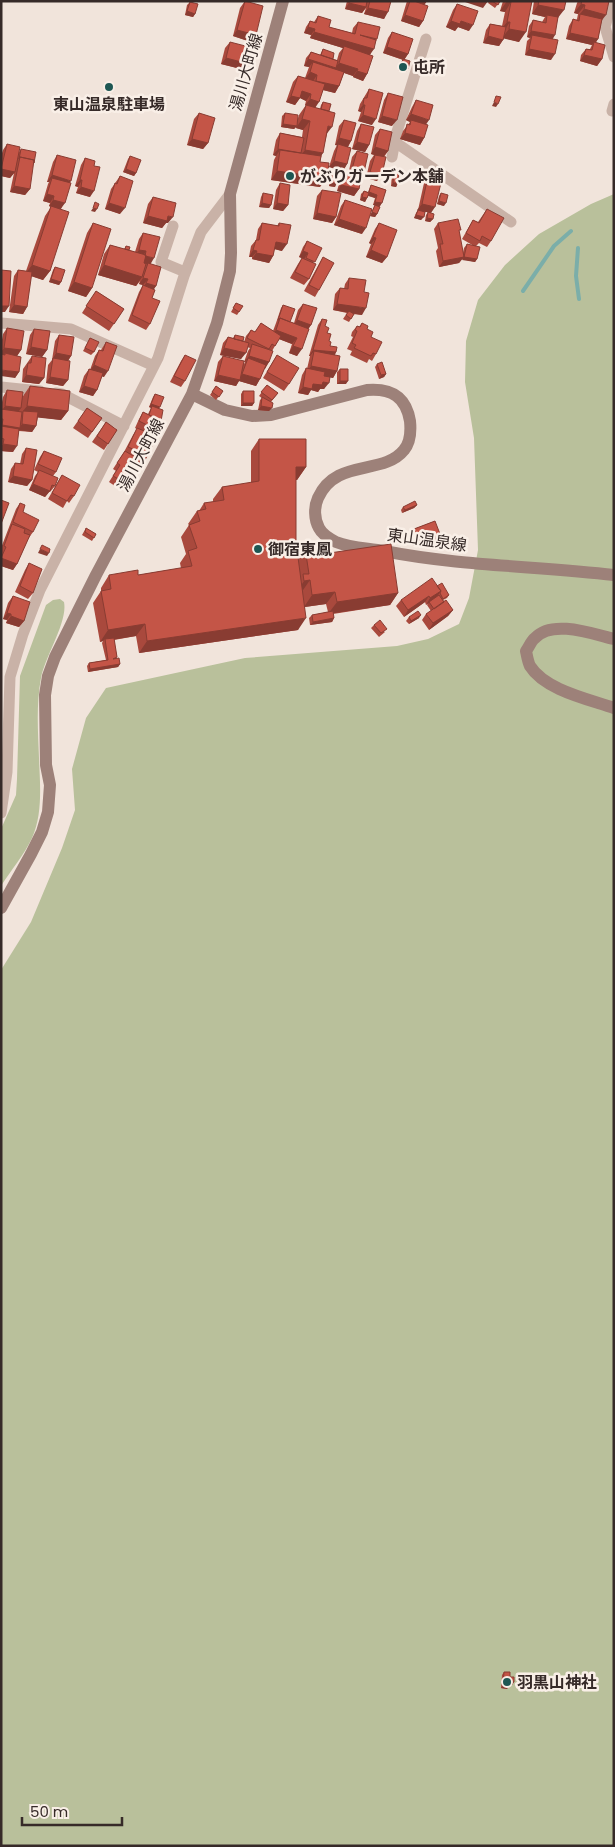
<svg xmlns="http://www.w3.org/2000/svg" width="615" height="1847" font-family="Poppins,'Noto Sans JP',sans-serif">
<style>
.green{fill:#b9c09b}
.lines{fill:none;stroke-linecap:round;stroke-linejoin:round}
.stream{stroke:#7baea9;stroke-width:4}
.street{stroke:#c9b2a7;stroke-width:11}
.secondary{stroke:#9d8179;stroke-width:12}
.wall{fill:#a9493d}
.shaded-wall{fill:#893c32}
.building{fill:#c45547;stroke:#893c32}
.poi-dot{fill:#1e5753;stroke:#f9efe7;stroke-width:2}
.labels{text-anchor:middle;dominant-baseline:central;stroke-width:5;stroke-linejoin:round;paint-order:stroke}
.poi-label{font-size:16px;font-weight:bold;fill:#362a28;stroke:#f9efe7;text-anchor:start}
.street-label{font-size:16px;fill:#362a28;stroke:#f9efe7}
</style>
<rect width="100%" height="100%" fill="#f1e4db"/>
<path class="green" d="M614,194V1846H1V970L31,922L62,848L75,810L72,769L86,718L106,688L245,658L397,646L428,639L459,624L469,598L478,550L474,438L465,382L466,341L478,300L505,265L539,234L591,204Z
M60,599L64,602C68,622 45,656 41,678C36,704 38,732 39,758C40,784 43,814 32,838C24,855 11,870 1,886V829L16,795L17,779L20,676L46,605L53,600Z"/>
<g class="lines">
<path class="stream" d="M578,248L576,276L579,299
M523,291L554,246L571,231"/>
<path class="street" d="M612,1L605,27L614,57
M614,104L612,111H614
M395,142L511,222
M392,157L396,135L426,39
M173,226L161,262L185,272
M1,323L71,329L154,366
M1,387L40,391
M56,393L62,394L124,426
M1,813L7,772L10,677L23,634L40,590L158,358L184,276L201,232L230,194"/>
<path class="secondary" d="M192,394L225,410L252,416L271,415L367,390C392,388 406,397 410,421C411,431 410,443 404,450C383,476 336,458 318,498C314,507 314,519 319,528C322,534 330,539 336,542C351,548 368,548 384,551C460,566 537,566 614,575
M614,639C593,634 552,619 535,638C531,641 529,647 526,651C527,656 528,662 530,666C545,690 588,699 614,708
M1,908L31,854L42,832L48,812L50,785L46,765L45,695L48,676L55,657L96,575L192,394L217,323L230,271L231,253L230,194L283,1"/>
</g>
<path class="wall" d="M245,1L256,35L251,42L233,36L240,8Z
M347,1H391L384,19L364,14L366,8L362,13L345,9Z
M407,1H427L424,5L423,21L419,27L401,21Z
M489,1H500L495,8L488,3Z
M503,1H532L519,42L504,38L499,46L483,43L486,30L490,24L502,26L505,12L500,11Z
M534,1H566L558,18L552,39L551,60L525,55L527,41L530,38L527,37L529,26L533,20L542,22L545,17L532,14Z
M578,1H609L602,19L598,39L596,42L602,59L597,66L580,61L581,55L586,49H590L592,45L566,39L569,26L573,19L576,20L577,19L578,14L574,13L577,3Z
M190,2L195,14L193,17L185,15L187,5Z
M457,4L469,31L458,27L455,31L446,27L453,10Z
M318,16L329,27L352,33L353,28L358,22L377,39L370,55L367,74L363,81L353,77V76L344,73L339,86L335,93L323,90L315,108L320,109L321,105L323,102L329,112L327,134L320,162V187L271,180L274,160L276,156L273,155L276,140L280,133L302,137L303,130L296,128V127L294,129L281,127L282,116L285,113L297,121L299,115L306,105H305L306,101L300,98L295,105L286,102L293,82L298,76L305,78L309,67L304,66L306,58L311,52L320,55L323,49L333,59L337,60L339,53L343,48L310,38L311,35L304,33L306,27L310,21L314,22Z
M392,32L408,54L404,60L406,72L398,70L401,62L403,60L383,53L388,38Z
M230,42L245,70L221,64L225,48Z
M369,89L372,125L358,121L361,112L358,111L360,104Z
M388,93L392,126L378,122L384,100Z
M416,100L426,124L424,138L420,145L400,139L403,131L410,122L406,120L412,107Z
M199,113L208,143L203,149L187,145L194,119Z
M344,120L351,141L348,147L347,164L343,171L329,167L334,151L337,145H335L339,126Z
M361,124L369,145L365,152L352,149L357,131Z
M380,129L388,151L384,157L377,181L366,178L370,161L374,155L371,154L375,135Z
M7,144L19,152L21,149L30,189L25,195L10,192L14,173L10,178L1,176V156L3,150Z
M357,151L364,172L360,178L359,189L354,196L337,191L340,180L344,174L348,175L352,157Z
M57,155L69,183L61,209L50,271L43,280L31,276L27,307L23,314L9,312L14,276L18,270L26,271L45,216L51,207L49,206L50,203L43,201L48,184L49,182H47L53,162Z
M130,156L136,173L134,176L123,172L128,159Z
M85,158L94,166L90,197L76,193L78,187L75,186L81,165Z
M430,167L431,213L433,219L430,222L425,221L426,215L428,212H425L421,220L414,218L416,213L418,210L426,174Z
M394,171L398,183L396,187L391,186L392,174Z
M332,175L335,187L329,186V178Z
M120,176V214L105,209L111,189Z
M280,183L288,205L283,211L273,209L276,190Z
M371,185L386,190L377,214L375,217L370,216L375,205H373L375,198L368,196L365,202L360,200L361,194L364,191L368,192Z
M322,190L336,217L332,223L313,219L317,196Z
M263,193L271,205L269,208L259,207L261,197Z
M441,193L444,206L437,204L439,196Z
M153,197L168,223H166L162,228L143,223L148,204Z
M345,200L362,234L334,225L341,206Z
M487,209L491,241L487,247L479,243L476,246L477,259L475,262L462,259L459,263L439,267L436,251L438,248L434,229L438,223L459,232L463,253L464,248L467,244L474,246L462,239L473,220L478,222Z
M93,223L92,288L86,297L68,291L87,233Z
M262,223L277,226L279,223L282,251L274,249L273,256L269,263L252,259V257H249L251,246L256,240L258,229Z
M379,223L387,257L382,263L366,257L371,244L369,243L375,229Z
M143,233L156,286L154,289L152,298L150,324L146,330L128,321L139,292L143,285L139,284L140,281L136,286L98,275L104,254L110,245L124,249L126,246L129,250L135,252L139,239Z
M307,241L314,264L309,279L304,285L290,278L298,264L302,258L299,257L303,247Z
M323,257L319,290L315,297L304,291L319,264Z
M55,267L61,282L59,285L49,282L53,270Z
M349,278L362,315L353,314H354L349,322L343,319L347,313L333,310L335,294L340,288L344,289L345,284Z
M96,291L124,309L109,331L82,313Z
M236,303L239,312L237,315L231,312Z
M303,304L311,325L308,329L297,356L289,353L292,344L279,339L272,351L269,362L264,369L260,379L256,386L239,381L236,386L214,381L218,362L223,356L244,364L245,362H244L248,351L250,348L247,347L241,359L220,355L223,343L228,337L233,338L235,335L244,342L246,336L251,330L255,332L261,323L273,331L276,323L281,308L283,305L290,322L294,323L298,310Z
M322,319L325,326L330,346L336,352L335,355L337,371L333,378L330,377L324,389H320L318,392L311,390L308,395L298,393L302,375L306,368L307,369L310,356H309L318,325Z
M362,323L367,329L371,337L376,354L372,361L369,359L367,363L350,355L352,351L347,349L353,337L351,336L352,332L357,326L359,327Z
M7,328L21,350L17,356L19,372L15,378L1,354V345L3,334Z
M34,329L47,350L42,357L26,354L30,335Z
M59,335L71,356L68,361V380L63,386L46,383L48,365L52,360L55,341Z
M90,338L94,352L91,355L83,351Z
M106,342L104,377L102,376L97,390L93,396L79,392L84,376L89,369L90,370L95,356L99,350H101Z
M185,355V381L181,387L170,382L181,361Z
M277,355L289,384L284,391L263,378Z
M32,356L44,378L39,384L22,382L23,369Z
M377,364L386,374L384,377L379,379L375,367Z
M340,369L346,384H337V372Z
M267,385L278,393L271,402L269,411L258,410L260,400L262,398L259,396Z
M30,386L68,411L61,420L38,417L36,426L32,432L19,431L13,452L1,451V407L3,397L7,390L23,396Z
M216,386L223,391L216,400L210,395Z
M243,391L254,403L252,406H241V394Z
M155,394L159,409V431L155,437L145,460L140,466L137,465L121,490L109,482L116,471L113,469L124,452L133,435L137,429L135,428L139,419L143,412L148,414L151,408L149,407L153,397Z
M87,408L102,418L88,438L73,428Z
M106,422L117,430L104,450L92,442Z
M259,439L306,467L297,480H296V542L298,557L305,548L316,555L398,593L390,605L333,614L334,618L332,622L310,625L309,618L312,615L328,612L326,604L305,607L298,630L139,653L136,636L114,640L117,657L116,658L120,664L118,667L88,672L87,666L89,663L106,660L102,643L103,641L100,642L93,603L101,591V588L109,575H138L181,568L180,563L186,554L181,537L189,525L188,524L197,511H199L204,503L213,502V499L222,487L251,483V451Z
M26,448L32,480L27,486L8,482L11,469L15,463L20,464L22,454Z
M44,451L56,472L53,476L55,486L50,492H49L45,497L29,490L35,476L38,472L34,470L40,457Z
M62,475L74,496L69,503L67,501L63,508L48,499Z
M20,503L23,512L33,532L28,539L17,564L13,570L1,566V548L16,509Z
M417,505L414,508L402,513L401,510L403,507Z
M435,521L436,540L429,543L427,541L413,546L409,536L414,529Z
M86,528L96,534L92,541L82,535Z
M29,563L33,593L28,599L15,592L25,570Z
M437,586L449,595L447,598L443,600L453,610L448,616L429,630L422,620L426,614L431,611L427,605L428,603L426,605L425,602L404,617L396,606L401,600Z
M13,596L24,621L19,627L6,623L7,620L3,619L8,603Z
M409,617L419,618L409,624L406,621Z
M374,625L385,632L379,637L371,628Z
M504,1672L510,1677L514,1682L512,1685H509L507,1689L501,1688L502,1675Z"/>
<path class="shaded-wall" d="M410,1H427L422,8Z
M466,1H488L483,8L465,2Z
M507,1L511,2L505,12L500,11Z
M349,3L366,7L362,13L345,9Z
M581,4L585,5L578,14L574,13Z
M538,5L564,10L557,19L547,15L545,17L532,14Z
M368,8L388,12L384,19L364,14Z
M584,9L606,15L599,24L580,14Z
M187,11L195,14L193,17L185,15Z
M405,15L423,21L419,27L401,21Z
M451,21H461L473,25L469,31L458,27L455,31L446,27Z
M507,22H510L503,32L500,31Z
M308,27L315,29L311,35L304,33Z
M509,29L526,32L519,42L502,38Z
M237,30L256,35L251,42L233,36Z
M531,31L555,35L551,42L532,35L530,38L527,37Z
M314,32L374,49L369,56L310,38Z
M570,33L598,39L594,45V42L592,45L566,39Z
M488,36L503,40L499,46L483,43Z
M387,47L408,54L404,60L383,53Z
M529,49L555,54L551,60L525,55Z
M584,55L602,59L597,66L580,61Z
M226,58L249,64L245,70L221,64Z
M308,59L335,68L339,63L358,69L353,76L313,62L309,67L304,66Z
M401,67L408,69L406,72L398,70Z
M357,71L367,74L363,81L353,77Z
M310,72L317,75L313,81L305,79Z
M316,81L339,86L335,93L311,87Z
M302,91L311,94L306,101L300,98L295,105L286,102L291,96Z
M310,99L319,102L315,108L305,105Z
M494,102L498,104L496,107L492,106Z
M363,105H365L361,112L358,111Z
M411,114L429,120L425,126L411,120L410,122L406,120Z
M363,115L376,119L372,125L358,121Z
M382,116L397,120L392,126L378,122Z
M302,119L310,121L303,130L296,128Z
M283,124L297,126L294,129L281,127Z
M328,126L332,127L325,136Z
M405,133L424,138L420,145L400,139Z
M339,138L351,141L347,148L335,145Z
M192,139L208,143L203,149L187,145Z
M357,142L369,145L365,152L352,149Z
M375,147L388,151L383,157L371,154Z
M278,149L301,153L280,150L276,156L273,155Z
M305,150L323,153L317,163L298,159Z
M334,161L347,164L343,171L329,167Z
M1,169L15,172L10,178L1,176Z
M126,169L136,173L134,176L123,172Z
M352,169L364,172L359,179L348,176Z
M277,171L327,178L320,187L271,180Z
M370,172L382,174L377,181L366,178Z
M52,175L71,181L66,187L52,178L49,182H47Z
M80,180H82L78,187L75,186Z
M331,183H337L335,187L329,186Z
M393,183H398L396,187L391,186Z
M341,185L359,189L354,196L337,191Z
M14,186L30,189L25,195L10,192Z
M81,187L94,191L90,197L76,193Z
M369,192L377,195L375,198L367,195Z
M47,194L54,196L50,203L43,201Z
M362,197L367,198L365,202L360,200Z
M53,200L65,203L60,210L49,206Z
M439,201L446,203L444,206L437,204Z
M375,202L382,203L380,206L373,205Z
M109,203L125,208L120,214L105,209Z
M262,203L271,205L269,208L259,207Z
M277,203L288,205L283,211L273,209Z
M422,204L435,207L431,213L417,210Z
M93,208L97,209L95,212L91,211Z
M372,212L377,214L375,217L370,216Z
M317,213L336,217L332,223L313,219Z
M416,215L424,217L421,220L414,218Z
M148,216H168L173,217L168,223H166L162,228L143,223Z
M427,218L433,219L430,222L425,221Z
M339,219L366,228L362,234L334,225Z
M373,237L376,238L371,244L369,243Z
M276,242L287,244L282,251L271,248Z
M139,250L146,251L142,258L134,256Z
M253,250L257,251L252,257H249Z
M371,250L387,257L382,263L366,257Z
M303,251L308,253L304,259L299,257Z
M256,253L273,256L269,263L252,259Z
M145,256L154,258L150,265L140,262Z
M464,257L477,259L475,262L462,260Z
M464,257L459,263L439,267L443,261Z
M32,265L50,271L43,280L25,274Z
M104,265L142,277L136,286L98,275Z
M143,278L148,279L143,285L139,284Z
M51,279L61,282L59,285L49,282Z
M74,282L92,288L86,297L68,291Z
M146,283L156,286L151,293L142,290Z
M337,304L366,308L362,315L333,310Z
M14,305L27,307L23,314L9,312Z
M1,306H9L5,312H1Z
M297,320L311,325L307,331L293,326Z
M276,330L297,338L292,344L271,336Z
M293,346L302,349L297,356L289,353Z
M31,347L47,350L42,357L26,354Z
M4,348L21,350L17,356L5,353L4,355L1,354V352Z
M224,348L246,353L241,359L220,355Z
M313,350L336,352L332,359L314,351L310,356H309Z
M56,353L71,356L67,362L52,360Z
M249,356L269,362L265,369L246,363L248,358L245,362H244Z
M94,365L108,371L104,377L89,372Z
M311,366L337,371L333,378L306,373Z
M1,370L19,372L15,378L1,376Z
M242,374L260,379L256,386L239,381L236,386L214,381L218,375L238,380Z
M386,374L384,377L379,379L381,375Z
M26,375L44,378L39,384L22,382Z
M50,377L68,380L63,386L46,383Z
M340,381H348L346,384H337Z
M323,382L329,383L324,389H320L318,392L311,390L308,395L298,393L303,387L313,384Z
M84,386L97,390L93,396L79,392Z
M243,403H254L252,406H241Z
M151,404L160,407L158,410L149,407Z
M5,406L21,408L17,414L1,412Z
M27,406L68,411L61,420L23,416V411Z
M261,406L272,408L269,411L258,410Z
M22,424L36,426L32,432L18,430L1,427L2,425L19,428Z
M3,444L17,446L13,452L1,451V447Z
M296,467H306L297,480L287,479Z
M13,476L32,480L27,486L8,482Z
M33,484L50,491L45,497L29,490Z
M417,505L414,508L402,513L405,510Z
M432,534L427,541L413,546L418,540Z
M440,534L436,540L429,543L433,537Z
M40,549L49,553L47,556L38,553Z
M1,558L17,564L13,570L1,566Z
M310,580L301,593H296L304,581Z
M441,591L436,598L426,605L430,598Z
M335,592L326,604L304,607L312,595Z
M398,593L390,605L328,614L337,602Z
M429,596L425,602L404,617L408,610Z
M453,610L448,616L429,630L433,623Z
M7,613L11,614L7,620L3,619Z
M421,615L419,618L409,624L411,621Z
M11,616L24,621L19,627L6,623Z
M306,618L298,630L139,653L147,641Z
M334,618L332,622L310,625L313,622Z
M145,624L136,636L105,641V639L103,641L100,642L108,630Z
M120,664L118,667L88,672L90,669Z
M510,1681L514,1682L512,1685H507Z
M503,1685L509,1686L507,1689L501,1688Z"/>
<path class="building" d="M245,1L263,6L256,35L237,30Z
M349,1H367L366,7L349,3Z
M370,1H391L388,12L368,8Z
M410,1H414L428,6L423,21L405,15Z
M492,1H500L498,5Z
M507,1H532L526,32L509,29L510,22H507L511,2Z
M539,1H566L564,10L538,5Z
M582,1H609L606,15L584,9L585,5L581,4Z
M190,2L198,4L195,14L187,11Z
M457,4L478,11L473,25L461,21L460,24L451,21Z
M580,14L602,19L598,39L570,33L573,19L579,21Z
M547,15L558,17L555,35L531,31L533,20L546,23Z
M318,16L331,20L329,27L355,34L358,22L380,27L377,39L360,35L376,40L374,49L314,32L315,29L308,27L310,21L316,23Z
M490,24L506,27L503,40L488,36Z
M392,32L413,39L408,54L387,47Z
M532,35L558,40L555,54L529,49Z
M230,42L253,48L249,64L226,58Z
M594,42L605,45L602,59L584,55L586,49L592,50Z
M344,46L373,56L367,74L357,71L358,69L339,63Z
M323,49L334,53L333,59L321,55Z
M311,52L338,61L336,68L308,59Z
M403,59L410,61L408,69L401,67Z
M313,62L344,72L339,86L316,81L317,75L310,72Z
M298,76L325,84L319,102L310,99L311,94L302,91L300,98L291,96Z
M369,89L383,93L376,119L363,115L365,105H363L364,98H367Z
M388,93L403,97L397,120L382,116Z
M496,96L501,97L498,104L494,102Z
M416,100L433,105L429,120L411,114Z
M323,102L331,104L329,111L321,109Z
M306,105L335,113L332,127L328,126L323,153L305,150L310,121L302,119Z
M199,113L215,118L208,143L192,139Z
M285,113L298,115L297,126L283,124Z
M344,120L356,123L351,141L339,138Z
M411,120L428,125L424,138L405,133L407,124L410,125Z
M361,124L374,127L369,145L357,142Z
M380,129L392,132L388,151L375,147Z
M280,133L304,138L301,153L278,149Z
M7,144L20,147L15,172L1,169Z
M338,144L351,148L347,164L334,161Z
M21,149L36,152L34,163V160L20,157L19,159Z
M280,150L321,156L320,162L329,163L327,178L277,171Z
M357,151L368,154L364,172L352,169Z
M57,155L76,160L71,181L52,175Z
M375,155L386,157L382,174L370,172Z
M130,156L141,160L136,173L126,169Z
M20,157L34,160L30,189L14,186Z
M85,158L95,161L94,166L100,167L94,191L81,187L82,180H80Z
M430,167L444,171L435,207L422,204Z
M394,171L399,172L398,183H393Z
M344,174L361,178L359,189L341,185Z
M332,175L338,176L337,183H331Z
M120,176L133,181L125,208L109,203L115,183L117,184Z
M52,178L71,183L65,203L53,200L54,196L47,194Z
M280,183L290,185L288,205L277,203Z
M371,185L386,190L382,203L375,202L377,195L369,192Z
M322,190L341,193L336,217L317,213Z
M364,191L369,193L367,198L362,197Z
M263,193L273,195L271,205L262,203Z
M441,193L448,195L446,203L439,201Z
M153,197L176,203L173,217L168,216L167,221L148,216Z
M345,200L372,209L366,228L339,219Z
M95,202L99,204L97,209L93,208Z
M375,205L380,207L377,214L372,212Z
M51,206L69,212L50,271L32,265Z
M487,209L504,218L491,241L482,236L480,241L466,233L473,220L479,223Z
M418,210L425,212L424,217L416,215Z
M428,212L434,214L433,219L427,218Z
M458,219L461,230H459L464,257L443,261L440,244H443L438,223Z
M93,223L111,229L92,288L74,282Z
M262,223L279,226V223L291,225L287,244L276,242L273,256L256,253L257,251L253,250L256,240H259Z
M379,223L397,230L387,257L371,250L376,238L373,237Z
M143,233L160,237L154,258L145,256L146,251L139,250Z
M307,241L322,248L315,262L306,258L308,253L303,251Z
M467,244L480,247L477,259L464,257Z
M110,245L146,255L144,263L146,264L142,277L104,265Z
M126,246L130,247L129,250L125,249Z
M323,257L334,263L319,290L309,285Z
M302,258L316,264L309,279L295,272Z
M148,263L161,267L156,286L146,283L148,279L143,278Z
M55,267L65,270L61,282L51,279Z
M1,270L11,271L9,306H1Z
M18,270L32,272L27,307L14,305Z
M349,278L366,280L364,292L369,293L366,308L337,304L340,288L348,289Z
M143,285L155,290L152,298L160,301L150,324L132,315Z
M96,291L124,309L114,324L86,306Z
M236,303L243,306L239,312L233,308Z
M303,304L317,308L311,325L297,320Z
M283,305L295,309L290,322L280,318L279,320H278Z
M349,311L354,314L351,319L346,315Z
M280,318L309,329L302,349L293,346L297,338L276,330Z
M322,319L327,320L325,326L329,328L327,333L331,334L329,341L331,342L330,346L337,347L336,352L313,350Z
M261,323L281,336L275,346L272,344L269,349L247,338L251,330L255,332Z
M362,323L368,326L367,329L373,332L371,337L382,342L376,354L373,353L371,356L354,348L356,345L352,343L357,331L355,330L357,326L360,327Z
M7,328L24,331L21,350L4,348Z
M34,329L50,331L47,350L31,347Z
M59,335L74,337L71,356L56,353Z
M235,335L244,337L243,341L234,339Z
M228,337L249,343L246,353L224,348Z
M90,338L99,342L94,352L85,348Z
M106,342L117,346L108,371L94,365L99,350L103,351Z
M252,344L273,351L269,362L249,356Z
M314,351L340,356L337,371L311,366Z
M5,353L21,357L19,372L1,370V354L5,355Z
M185,355L196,360L185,381L174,376Z
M277,355L299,368L289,384L267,372Z
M32,356L46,358L44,378L26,375L28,363H31Z
M223,356L244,361L240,380L218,375Z
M53,358L70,361L68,380L50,377Z
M248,358L266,365L260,379L242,374Z
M382,362L386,374L381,375L377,364Z
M306,368L325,372L324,376L330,377L329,383L323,382L322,385L313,384L312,389L303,387Z
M89,369L103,373L97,390L84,386Z
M340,369H348V381H340Z
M267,385L278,393L272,400L261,392Z
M30,386L70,391L68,411L27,406Z
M216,386L223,391L219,397L212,392Z
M7,390L23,392L21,408L5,406Z
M243,391H254V403H243Z
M155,394L164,397L160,407L151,404Z
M262,397L273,403L272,408L261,406Z
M152,406L163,410L161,421L149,415Z
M87,408L102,418L92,432L78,421Z
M1,409L22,412L20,428L2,425L3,419H1Z
M23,411L38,412L36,426L22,424Z
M143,412L163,422L159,431L139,421Z
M106,422L117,430L108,444L97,436Z
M1,426L19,429L17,446L3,444L4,439L1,438Z
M137,428L154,435L156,438L145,460L133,454L135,450L128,447Z
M259,439H306V467H296V542L306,618L147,641L145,624L108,630L101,591L111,589L109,575L138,570V575L192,566L188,551L197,548L189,525L200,521L197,511L206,509L204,503L224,500L222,487L259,481Z
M26,448L37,450L32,480L13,476L15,463L23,464Z
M44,451L62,458L56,472L38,464Z
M125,451L140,460L126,483L113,476L120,465L117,463Z
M39,470L58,478L55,486L52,485L50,491L33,484Z
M62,475L80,485L74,496L71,495L67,501L52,493Z
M1,500L9,503L1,524Z
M415,501L417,505L405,510L403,507Z
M20,503L25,505L23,512L39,520L33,532L13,522Z
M435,521L440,534L433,537L432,534L418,540L414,529Z
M12,524L25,529L24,533L30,535L17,564L1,558L6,547L4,546Z
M86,528L96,534L94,538L85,532Z
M391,544L398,593L337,602L335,592L312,595L310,580L304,581L303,574H309L305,548L314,546L316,555Z
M42,545L50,549L49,553L40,549Z
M29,563L42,569L33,593L20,586Z
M432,578L441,591L430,598L429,596L408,610L401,600Z
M442,583L449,595L443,599L440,593L441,591L437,586Z
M439,595L444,602L434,609L429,602Z
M13,596L30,602L24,621L11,616V614L7,613Z
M446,600L453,610L433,623L426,614Z
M333,611L334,618L313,622L312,615Z
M418,611L421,615L411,621L409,617Z
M380,620L387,629L381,633L374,625Z
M114,638L117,657L113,659L119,658L120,664L90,669L89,663L108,660L105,639Z
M504,1672H510V1677H514V1682L510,1681L509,1686L503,1685Z"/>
<g class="poi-dot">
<circle cx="403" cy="67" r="5"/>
<circle cx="109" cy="87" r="5"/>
<circle cx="290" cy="176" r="5"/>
<circle cx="258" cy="549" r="5"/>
<circle cx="507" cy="1682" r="5"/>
</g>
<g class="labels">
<g class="poi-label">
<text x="413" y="67">屯所</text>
<text x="109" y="104" text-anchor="middle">東山温泉駐車場</text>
<text x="300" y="176">がぶりガーデン本舗</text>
<text x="268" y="549">御宿東鳳</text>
<text x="517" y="1682">羽黒山神社</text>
</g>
<g class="street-label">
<text transform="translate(246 72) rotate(-74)">湯川大町線</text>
<text transform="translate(141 455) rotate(-62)">湯川大町線</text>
<text transform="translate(427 540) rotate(8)">東山温泉線</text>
</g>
</g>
<rect width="615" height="1847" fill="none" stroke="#362a28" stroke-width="5"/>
<path d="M22 1817v8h100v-8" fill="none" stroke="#362a28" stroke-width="2.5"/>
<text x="30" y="1817" font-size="15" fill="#362a28" stroke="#f9efe7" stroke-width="4" paint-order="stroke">50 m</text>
</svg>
